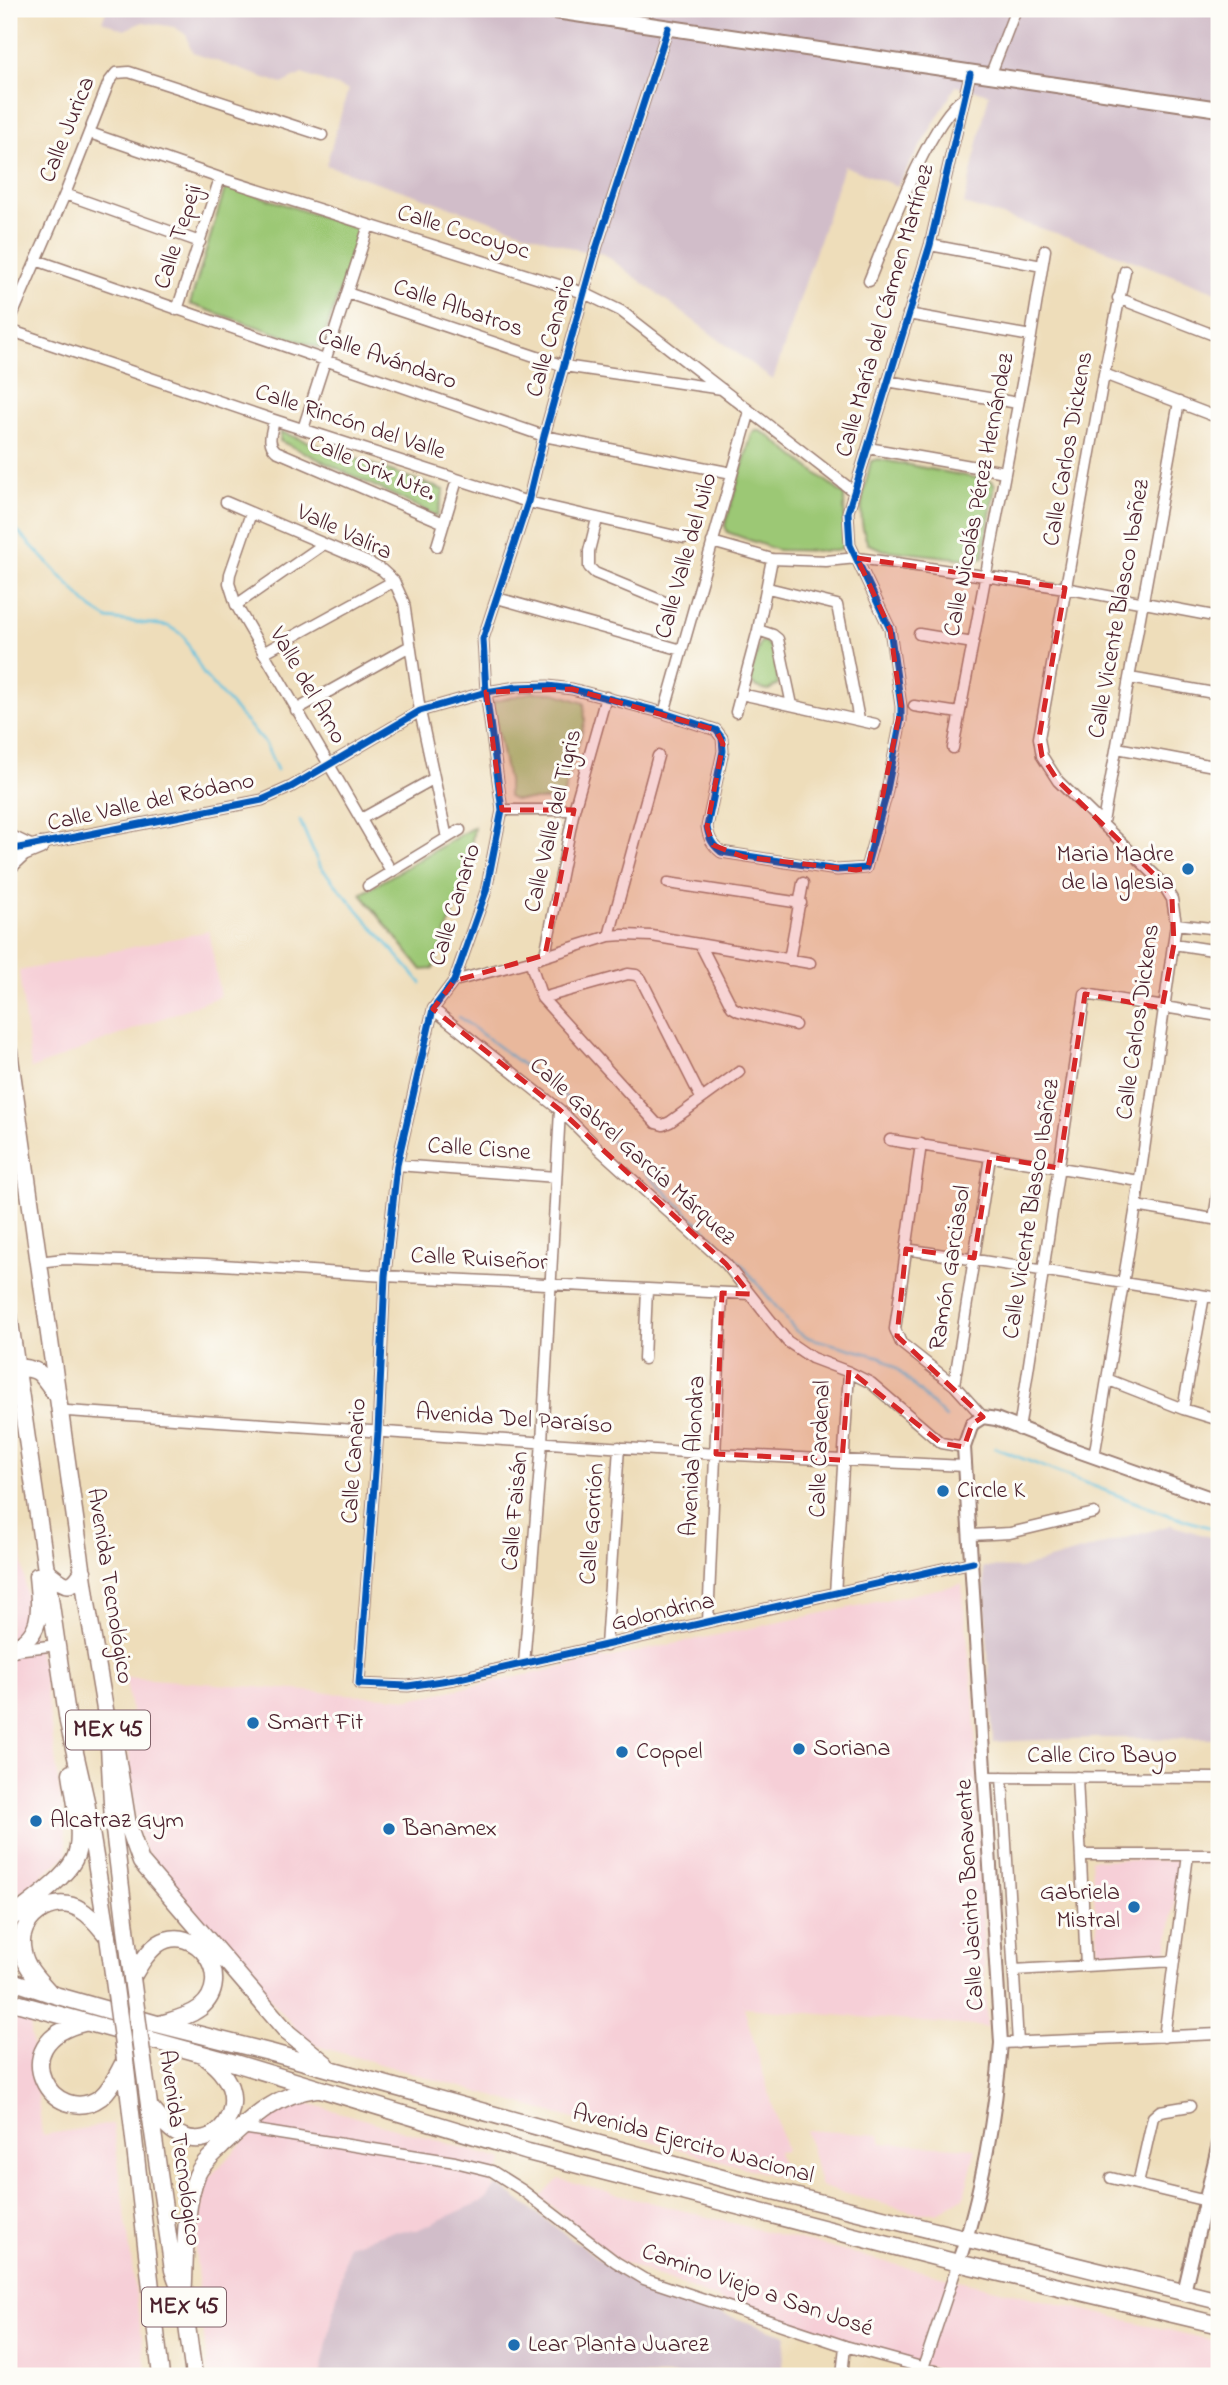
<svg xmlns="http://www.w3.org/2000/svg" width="1228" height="2385" font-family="'Indie Flower',sans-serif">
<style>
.built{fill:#f6cfd7}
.industrial{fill:#d1bdc9}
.green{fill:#9cc875;stroke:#737450;stroke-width:2}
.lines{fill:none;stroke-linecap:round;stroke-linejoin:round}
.stream{stroke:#62c2e0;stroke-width:2.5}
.minor-casing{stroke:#9c7e72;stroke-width:13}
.tertiary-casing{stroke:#9c7e72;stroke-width:16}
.secondary-casing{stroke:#9c7e72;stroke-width:18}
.primary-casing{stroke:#9c7e72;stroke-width:19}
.minor{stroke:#fff;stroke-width:10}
.tertiary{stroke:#fff;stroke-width:12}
.secondary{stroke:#fff;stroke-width:14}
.primary{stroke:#fff;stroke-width:16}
.primary-bridge-casing{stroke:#9c7e72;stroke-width:19;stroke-linecap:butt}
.primary-bridge{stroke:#fff;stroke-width:16}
.cycleway-casing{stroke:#fdfcf7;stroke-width:11}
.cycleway{stroke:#0057b8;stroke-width:7}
.marked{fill:#d62828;fill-opacity:0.2;stroke:#d62828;stroke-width:5;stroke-dasharray:14 9;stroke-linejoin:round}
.poi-dot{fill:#1f6fb2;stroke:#fdfcf7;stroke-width:2.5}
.labels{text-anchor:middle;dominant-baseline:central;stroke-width:6;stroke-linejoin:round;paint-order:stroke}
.shield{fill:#fdfcf7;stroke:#806168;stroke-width:2}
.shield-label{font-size:23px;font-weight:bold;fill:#4a1f2b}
.street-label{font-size:24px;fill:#4a1f2b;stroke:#fdfcf7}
.poi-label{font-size:24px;fill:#4a1f2b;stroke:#fdfcf7;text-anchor:start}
</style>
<rect width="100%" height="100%" fill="#fdfcf7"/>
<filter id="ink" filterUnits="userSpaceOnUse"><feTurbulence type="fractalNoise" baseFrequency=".0143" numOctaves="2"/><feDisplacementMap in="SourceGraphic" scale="14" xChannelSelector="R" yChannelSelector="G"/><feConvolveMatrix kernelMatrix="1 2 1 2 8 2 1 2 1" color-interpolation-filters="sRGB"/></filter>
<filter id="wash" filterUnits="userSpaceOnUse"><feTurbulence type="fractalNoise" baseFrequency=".00686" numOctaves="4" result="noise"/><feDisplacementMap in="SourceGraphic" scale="28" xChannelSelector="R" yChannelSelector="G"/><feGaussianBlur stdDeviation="1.57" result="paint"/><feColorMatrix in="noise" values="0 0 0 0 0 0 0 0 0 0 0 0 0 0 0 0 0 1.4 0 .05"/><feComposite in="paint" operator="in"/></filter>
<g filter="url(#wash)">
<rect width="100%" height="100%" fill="#eeddba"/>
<path class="built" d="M209,931L220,996L31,1069L19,971Z
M9,1434L29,1622L43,1667L68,1854L9,1902Z
M962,1584L974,1705L987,2027L744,2008L786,2151L777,2152L788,2180L317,2046L300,2034L175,1888L146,1851L136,1828L125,1717L132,1715L125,1677L410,1699Z
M1091,1859L1181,1861L1167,1953L1099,1957Z
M9,2016L30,2023L42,2135L113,2124L147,2376H9Z
M304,2102L504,2160L492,2185L612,2280L777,2376H208L195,2250L207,2179L271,2114Z
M806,2130L880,2135L882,2143L976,2148L964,2197L937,2213H917L821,2187Z
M559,2179L937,2275L1219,2342V2376H962L924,2366L748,2311L617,2260L541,2197Z"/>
<path class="industrial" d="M107,9H1219V293L1084,242L964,204L989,94L956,86L897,186L844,166L773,380L604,254L578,250L326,165L348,90L302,74L282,84L193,53L189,45L187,35L174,27L143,22L124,30L102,21Z
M1171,1525L1219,1540V1739L1100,1738L993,1742L983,1567L1022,1568Z
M497,2184L621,2275L669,2296L786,2335L782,2376H320L348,2245L389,2232L417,2230L487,2199Z"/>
<path class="green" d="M226,185L361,230L320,348L190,304Z
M755,431H760L768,435L844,495L845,546L836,551L777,550L727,532L725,525L752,434Z
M281,432L444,490L437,516L280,441Z
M878,459L992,481L995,485L983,558L975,560L884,550L868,544C855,516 864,490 871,461Z
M763,641C777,647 776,670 778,684L769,690C760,688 752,688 750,678L760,643Z
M533,692L555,693L584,703L585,721L562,800H514L508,797V781L492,702Z
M474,827C468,876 450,923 433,969L422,970L361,894Z"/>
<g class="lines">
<path class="stream" d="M9,522L92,609L108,619L168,626L183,635L204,675L265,743L277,770
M300,821L319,865L421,983
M459,1017L567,1098L743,1266L796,1331L806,1337L881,1357L897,1369L946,1418
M995,1448L1171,1516L1219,1530"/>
</g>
</g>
<g filter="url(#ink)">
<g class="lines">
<g class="minor-casing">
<path id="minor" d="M668,28L597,246L544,436L528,502L483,639L486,692L502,810L486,891L454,981L433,1009L397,1165L385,1276L378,1432L359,1684L408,1686L455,1679L973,1562
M990,76L1016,9
M90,133L220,178L584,293L621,311L853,491
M65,194L200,242
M930,245L1042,266
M36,260L544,436L732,473
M869,281C886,239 930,119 964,98
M347,293L564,366L722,389
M1118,298L1219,337
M177,310L220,178
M908,314L1031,336
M9,323L65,194L109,82L116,73L129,72L322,135
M9,330L274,420L528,502L684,538
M1104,374L1219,418
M887,381L1018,403
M274,420C272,432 266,442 276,451L444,523
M303,429L369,225
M868,448L1005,472
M226,502L369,563L382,570L394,581L404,603L420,711L447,838
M251,513L230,574L229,583L236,605L391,871
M597,519L589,551V567L595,573L665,602
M712,542L772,559L826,561L857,558L903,564L1065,588L1219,617
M437,546L457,480
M768,588L837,605L859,720
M497,598L682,650
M236,605L324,544
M758,630L773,635L778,639L792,705
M919,634L973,643
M263,653L394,581
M1130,678L1219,694
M741,694L875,724
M914,706L959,713
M296,710L410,646
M736,712L758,630L772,559
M664,713L750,411
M953,748L1031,336L1045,250
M1117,748L1219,767
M502,810H574
M361,819L433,779
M1103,822L1179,402
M9,850L262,800L291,787L420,711L486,692L517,687L548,686L572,689L664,713L716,730L722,738L723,751L707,827C709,839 712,844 721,852L837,870L866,868L885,800L901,720V706L890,629L850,545L848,512L930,245L970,74
M668,883L801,903
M368,886L460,830
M1176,924L1219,929
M609,936L658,756
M700,944L732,1007L739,1011L795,1025
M1174,944L1219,951
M545,955L574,810L606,697
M789,960L803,883
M530,961L542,998L656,1123L663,1125L670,1122L739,1072
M454,981L530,961L609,936L623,935L652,936L810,963
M542,998L628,974L636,975L641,979L701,1098
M433,1009L560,1110L601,1151L726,1264L787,1341L812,1358L849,1372L871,1383L941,1443L964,1447
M890,1140L1139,1181
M921,1144L895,1329L901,1343L954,1385L983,1417
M397,1165L556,1177
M1136,1206L1219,1220
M1214,1219L1219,1185
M906,1249L1219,1298
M38,1262L64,1259L207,1264L385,1276L750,1294
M644,1359L647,1289
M1109,1380L1183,1409L1219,1420
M954,1385L990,1157
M1183,1409L1204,1296
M60,1413L67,1411L716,1454L965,1466
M1019,1430L1085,994L1219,1016
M1094,1457L1136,1206L1176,924L1172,899L1161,881L1058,781L1042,756L1039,738L1104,374L1125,271
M971,1535L1010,1533L1094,1513
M835,1594L849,1372
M708,1622L722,1293
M606,1646L619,1447
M16,1650L57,1645
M524,1664L542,1442L560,1110
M985,1777L1219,1778
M1002,1777L1018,2043
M1077,1777L1086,1966
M1081,1855H1219
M1014,1970L1174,1961
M1164,2037L1188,1855
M1001,2043L1219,2034
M242,2128L455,2162L492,2171L522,2190L616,2262L644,2279L845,2346L954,2376
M1111,2178L1219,2204
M1138,2184L1153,2117L1160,2111L1190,2106
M923,2368L958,2263
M842,2376L845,2346"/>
</g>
<g class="tertiary-casing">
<path id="tertiary" d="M958,2263C981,2198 996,2111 1001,2043L964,1447L972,1424L983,1417L996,1419L1075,1450L1219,1501
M1184,2292L1219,2143"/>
</g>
<g class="secondary-casing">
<path id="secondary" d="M542,9L1219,109"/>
</g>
<g class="primary-casing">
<path id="primary" d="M9,838L28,847
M9,866L23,853L40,846
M9,1051L87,1603L108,1727L113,1822L132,1978
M9,1315L68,1722L86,1801L108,1937
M9,1366C39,1370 37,1367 54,1392
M46,1571C63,1583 69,1594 83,1571
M9,1650C45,1636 40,1608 37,1576
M116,1750L128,1825L141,1862L288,2033L326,2064
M9,1920C28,1904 62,1882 74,1860C85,1840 74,1796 71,1773
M132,1978C139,1966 147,1952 158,1944C196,1920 236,1979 200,2008C188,2017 173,2020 160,2024
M9,1980L51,1994L157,2024L269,2052L729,2180L1219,2301
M50,1993C39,1980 26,1969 23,1952C15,1920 52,1892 81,1910C92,1916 100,1928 108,1937
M9,2001L228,2061L528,2152L958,2263L1219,2325
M84,2023C0,2042 54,2131 101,2097C112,2088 118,2072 125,2060
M125,2060L161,2376
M149,2105L173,2270L183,2297L194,2376
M150,2107C159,2117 169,2131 182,2136C214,2150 240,2116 230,2087C225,2074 216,2066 206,2058
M183,2297C186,2259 183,2210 197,2175C202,2163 213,2155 222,2146C250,2120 276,2094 316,2089"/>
</g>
<use href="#minor" class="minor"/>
<use href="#tertiary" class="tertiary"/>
<use href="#secondary" class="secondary"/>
<use href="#primary" class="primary"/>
<g class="primary-bridge-casing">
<path id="primary-bridge" d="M108,1937L125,2060
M132,1978L149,2105"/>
</g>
<use href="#primary-bridge" class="primary-bridge"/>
<g class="cycleway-casing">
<path id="cycleway" d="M668,28L597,246L544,436L528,502L483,639L486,692L502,810L486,891L454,981L433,1009L397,1165L385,1276L378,1432L359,1684L408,1686L455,1679L973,1562
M9,850L262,800L291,787L420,711L486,692L517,687L548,686L572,689L664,713L716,730L722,738L723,751L707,827C709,839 712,844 721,852L837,870L866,868L885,800L901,720V706L890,629L850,545L848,512L930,245L970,74"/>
</g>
<use href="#cycleway" class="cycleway"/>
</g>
</g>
<path class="marked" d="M857,558L1065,588L1039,738L1042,756L1058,781L1161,881L1172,899L1174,944L1162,1008L1085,994L1059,1168L990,1157L974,1258L906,1249L897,1336L983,1417L972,1424L964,1447L941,1443L849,1370L842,1460L716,1454L722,1293L750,1294L726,1264L560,1110L433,1009L454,981L545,955L574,810H502L486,692L572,689L716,730L723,744L707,827L713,845L744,857L856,870L868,868L901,706L890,629Z"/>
<g class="poi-dot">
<circle cx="1188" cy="869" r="7"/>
<circle cx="943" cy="1491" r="7"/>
<circle cx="253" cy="1723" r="7"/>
<circle cx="799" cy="1749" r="7"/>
<circle cx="622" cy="1752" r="7"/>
<circle cx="36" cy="1821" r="7"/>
<circle cx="389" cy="1829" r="7"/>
<circle cx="1134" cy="1907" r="7"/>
<circle cx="514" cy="2345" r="7"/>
</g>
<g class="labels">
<g class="shield">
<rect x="66" y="1710.5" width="84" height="39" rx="5"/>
<rect x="142" y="2287.5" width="84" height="39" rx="5"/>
</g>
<g class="shield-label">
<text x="108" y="1730">MEX 45</text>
<text x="184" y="2307">MEX 45</text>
</g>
<g class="street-label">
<text transform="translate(68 130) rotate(-68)">Calle Jurica</text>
<text transform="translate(463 233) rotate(17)">Calle Cocoyoc</text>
<text transform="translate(179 237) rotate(-72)">Calle Tepeji</text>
<text transform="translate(458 309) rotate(19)">Calle Albatros</text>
<text transform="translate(886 311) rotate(-74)">Calle María del Cármen Martínez</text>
<text transform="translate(552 336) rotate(-74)">Calle Canario</text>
<text transform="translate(387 360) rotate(19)">Calle Avándaro</text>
<text transform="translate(350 423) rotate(18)">Calle Rincón del Valle</text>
<text transform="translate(1069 449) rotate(-80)">Calle Carlos Dickens</text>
<text transform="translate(372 469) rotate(23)">Calle Orix Nte.</text>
<text transform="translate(980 495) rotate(-79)">Calle Nicolás Pérez Hernández</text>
<text transform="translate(344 533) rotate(25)">Valle Valira</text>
<text transform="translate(687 556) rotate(-74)">Calle Valle del Nilo</text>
<text transform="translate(1120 609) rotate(-80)">Calle Vicente Blasco Ibañez</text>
<text transform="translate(307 686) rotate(60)">Valle del Arno</text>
<text transform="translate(151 803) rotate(-12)">Calle Valle del Ródano</text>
<text transform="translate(554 821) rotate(-77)">Calle Valle del Tigris</text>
<text transform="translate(456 905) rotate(-73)">Calle Canario</text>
<text transform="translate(1139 1022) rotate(-82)">Calle Carlos Dickens</text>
<text transform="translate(479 1150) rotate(4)">Calle Cisne</text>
<text transform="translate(632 1152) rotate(42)">Calle Gabrel García Márquez</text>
<text transform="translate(1032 1209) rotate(-81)">Calle Vicente Blasco Ibañez</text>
<text transform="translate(479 1260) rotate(3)">Calle Ruiseñor</text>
<text transform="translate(951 1268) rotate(-81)">Ramón Garciasol</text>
<text transform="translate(514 1420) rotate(4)">Avenida Del Paraíso</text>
<text transform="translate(821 1449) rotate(-88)">Calle Cardenal</text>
<text transform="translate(694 1456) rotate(-87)">Avenida Alondra</text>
<text transform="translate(355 1461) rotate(-86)">Calle Canario</text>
<text transform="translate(516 1511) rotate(-85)">Calle Faisán</text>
<text transform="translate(593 1524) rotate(-86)">Calle Gorrión</text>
<text transform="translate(109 1586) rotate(81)">Avenida Tecnológico</text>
<text transform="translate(663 1613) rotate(-13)">Golondrina</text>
<text x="1102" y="1756">Calle Ciro Bayo</text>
<text transform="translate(971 1895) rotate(-93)">Calle Jacinto Benavente</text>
<text transform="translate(693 2145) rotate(15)">Avenida Ejercito Nacional</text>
<text transform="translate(179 2148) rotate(82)">Avenida Tecnológico</text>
<text transform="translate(757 2291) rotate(19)">Camino Viejo a San José</text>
</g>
<g class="poi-label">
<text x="1174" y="855" text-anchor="end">Maria Madre<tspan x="1174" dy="28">de la Iglesia</tspan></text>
<text x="957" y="1491">Circle K</text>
<text x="267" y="1723">Smart Fit</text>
<text x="813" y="1749">Soriana</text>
<text x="636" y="1752">Coppel</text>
<text x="50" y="1821">Alcatraz Gym</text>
<text x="403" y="1829">Banamex</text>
<text x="1120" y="1893" text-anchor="end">Gabriela<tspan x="1120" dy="28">Mistral</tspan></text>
<text x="528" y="2345">Lear Planta Juarez</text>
</g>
</g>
<rect width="1228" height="2385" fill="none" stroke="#fdfcf7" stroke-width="35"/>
</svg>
